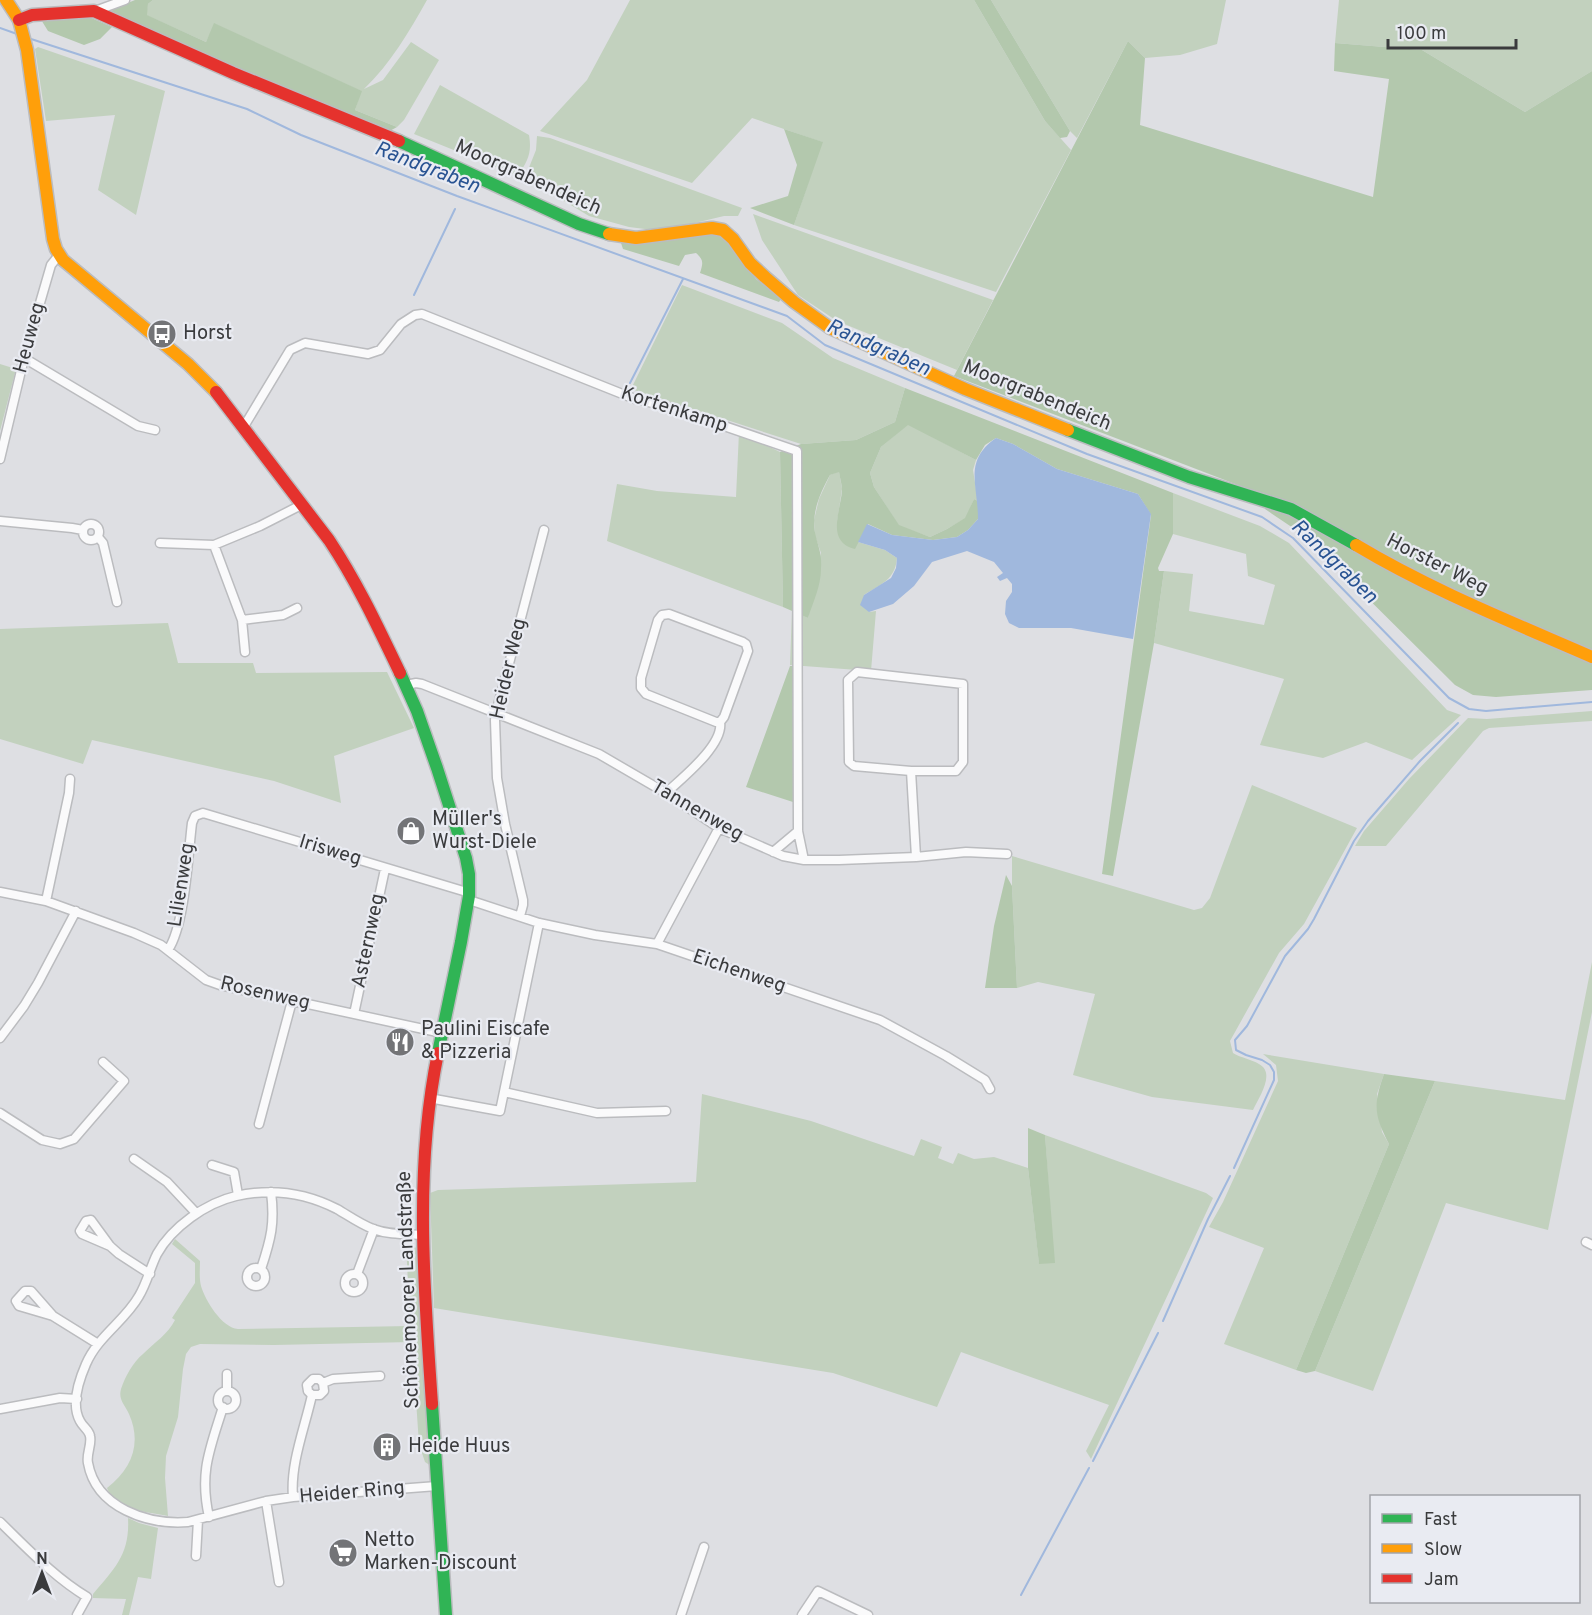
<svg xmlns="http://www.w3.org/2000/svg" width="1592" height="1615" font-family="Overpass,sans-serif">
<style>
.green{fill:#c2d1be}
.forest{fill:#b3c8ad}
.water{fill:#a0b8dd}
.lines{fill:none;stroke-linecap:round;stroke-linejoin:round}
.stream{stroke:#a0b8dd;stroke-width:2}
.street-casing{stroke:#bbbcbf;stroke-width:11}
.fast-casing{stroke:#bbbcbf;stroke-width:15}
.slow-casing{stroke:#bbbcbf;stroke-width:15}
.jam-casing{stroke:#bbbcbf;stroke-width:15}
.street{stroke:#fafafb;stroke-width:8}
.fast{stroke:#30b455;stroke-width:12}
.slow{stroke:#ff9f0a;stroke-width:12}
.jam{stroke:#e5322d;stroke-width:12}
.labels{text-anchor:middle;dominant-baseline:central;stroke-width:4.5;stroke-linejoin:round;paint-order:stroke}
.street-label{font-size:20px;fill:#3a3b3d;stroke:#e9ebf2}
.poi-label{font-size:20px;fill:#3a3b3d;stroke:#e9ebf2;text-anchor:start}
.water-label{font-size:21px;font-style:italic;fill:#295392;stroke:#e9ebf2}
</style>
<rect width="100%" height="100%" fill="#dedfe3"/>
<path class="green" d="M153,0H427C409,32 391,63 364,89L383,80L411,42L439,60L404,120L397,127L355,110L361,91L215,24L206,42L146,15L148,4Z
M630,0H974L1045,121L1071,150L996,292L794,225L822,142L752,118L692,183L540,131L587,80Z
M991,0H1226L1217,44L1180,55L1145,58L1128,41L1077,138L1070,131Z
M1339,0H1592V71L1525,112L1422,50L1335,43Z
M38,47L165,91L136,215L98,190L115,115L46,121L35,49Z
M440,85L529,135C532,153 528,160 518,176L414,134Z
M537,136L550,138L742,208L738,216H724L661,231L629,227L589,216L531,181L528,170L536,150Z
M753,214L993,300L957,370L837,321L798,295L762,240Z
M682,285L782,323L833,358L905,388L895,422L856,440L801,444L631,389Z
M0,364L16,369L0,431Z
M908,424L976,460L973,470L978,501L974,499L966,518L947,529L930,537L899,526L874,487L870,473L881,447Z
M739,432L780,452L783,607L607,541L617,484L657,491L736,497Z
M839,471L842,489L837,522L858,542L885,550L897,558C895,580 881,584 864,595L869,612L876,611L871,671L790,665L792,610L808,618L821,553L815,536L814,520L819,499L830,475Z
M1173,493L1260,526L1289,543L1447,710L1461,715L1412,760L1366,742L1323,758L1260,745L1284,679L1154,643L1164,571L1193,574L1189,611L1264,625L1275,585L1248,576L1246,554L1173,534Z
M168,623L178,663H253L256,673L387,672L414,728L334,756L341,803L274,781L92,740L83,764L0,739V629Z
M1592,711V721L1489,728L1483,731L1386,846H1355L1364,831L1409,779L1468,718L1487,719Z
M1252,785L1357,828L1304,924L1279,953L1230,1041L1233,1053C1241,1058 1251,1059 1259,1064C1276,1073 1259,1097 1253,1110L1152,1097L1073,1075L1095,994L1038,982L1017,988L1012,886V856L1194,910L1202,908L1210,898Z
M1592,962V1012L1548,1230L1446,1203L1373,1391L1315,1371L1435,1081L1565,1100Z
M1263,1054L1384,1074L1377,1094L1382,1132L1389,1144L1296,1370L1224,1344L1264,1248L1209,1227L1223,1202L1278,1081L1276,1065Z
M702,1094L811,1121L914,1156L921,1139L942,1147L938,1158L953,1164L958,1153L974,1159L994,1157L1028,1168L1039,1263H1054L1045,1135L1206,1193L1213,1198L1091,1459L1086,1451L1109,1405L961,1352L937,1407L833,1373L434,1308L430,1193L438,1190L696,1182Z
M175,1239L200,1261C200,1269 199,1278 201,1286C205,1300 222,1328 238,1329L410,1326L406,1242H410L418,1250L431,1466L425,1462L419,1444L412,1342L274,1345L200,1344L191,1347L186,1354L183,1369L178,1417L166,1456L165,1478L168,1516C148,1512 115,1510 107,1488C132,1469 142,1443 129,1414C125,1405 118,1400 121,1389C125,1377 133,1362 143,1354C154,1343 168,1334 175,1320L172,1318L195,1283V1263L172,1244Z
M128,1518L139,1523L158,1528L151,1579L138,1577L129,1615H122L126,1599L93,1598V1594C115,1568 130,1554 128,1518Z"/>
<path class="forest" d="M135,0H153L148,4L147,15L206,42L214,23L362,91L355,110L397,127L386,133L110,15L113,9Z
M974,0H991L1070,131L1067,137L1060,138L1045,121Z
M89,17L112,27L100,39L84,45L48,31L40,18Z
M1128,41L1145,58L1140,125L1373,197L1389,79L1334,71L1335,43L1422,50L1525,112L1592,71V652L1454,594L1269,497L954,376Z
M784,129L823,142L794,225L750,208L788,196L797,165Z
M701,233L721,234L728,240L756,279L781,299L779,302L700,273C703,263 704,260 696,253L685,255L679,266L623,249L621,243Z
M905,388L1173,493V534L1158,568L1159,571H1164L1154,643L1113,876L1102,874L1151,515L1138,494L1057,469L1013,444L996,438L985,445L976,460L908,425L881,447L870,473L874,487L899,525L930,537L947,529L965,518L974,499L978,501V519L968,530L957,537L933,540L892,535L868,524L855,549C826,542 840,512 842,491C842,485 840,478 839,472L830,475C820,493 810,515 816,537C819,549 822,555 821,569C821,586 813,602 808,618L783,607L780,452L801,444L856,440L895,422Z
M1266,504L1289,513L1592,661V690L1496,697L1473,695L1455,685L1305,536L1265,509Z
M790,666H796L793,802L746,787Z
M1006,875L1012,886L1017,988H985L994,926Z
M1384,1074L1435,1081L1315,1371L1306,1373L1296,1370L1389,1144C1374,1115 1373,1105 1384,1074Z
M1028,1128L1045,1135L1055,1263L1039,1264L1028,1168Z"/>
<path class="water" d="M996,438L1013,444L1057,469L1138,494L1151,514L1133,639L1071,628H1019L1009,623L1005,614L1006,601L1012,592V584L1007,578L1000,581L997,577L1003,573L994,562L967,551L932,562L914,586L893,604L869,612L860,605L864,595L891,578L896,568L897,558L885,550L858,542L867,524L892,535L933,540L957,537L968,530L978,519C978,485 963,461 996,438Z"/>
<g class="lines">
<path class="stream" d="M0,28L17,34
M28,38L247,109L301,135L457,196L787,316L825,345L1087,454L1262,517L1293,538L1449,698L1469,709L1486,711L1592,702
M414,295L455,209
M630,383L683,279
M1234,1168L1274,1080V1072L1270,1065L1262,1060L1246,1055L1236,1050L1235,1040L1247,1026L1285,956L1308,929L1314,919L1354,841L1368,821L1420,761L1458,723
M1163,1321L1208,1219L1230,1176
M1093,1461L1158,1333
M1021,1595L1089,1468"/>
<g class="street-casing">
<path id="street" d="M95,11L125,0
M24,358L138,426L155,430
M243,428L290,350L305,343L368,354L380,350L401,324L415,315L422,314L635,399L666,406L797,451L798,831L804,860
M0,459L24,358L51,265L59,255
M0,521L72,528L83,530
M83 532a8 8 0 1 1 16 0a8 8 0 1 1-16 0Z
M98,537L103,543L117,602
M160,543L214,545L260,526L303,504
M214,545L242,620L245,652
M242,620L283,615L297,608
M406,685L416,683L422,684L599,754L666,793L719,828L783,856L804,860H839L916,857L966,852L1007,854
M911,771L854,766L849,762L848,680L857,672L963,684V762L956,771H911L916,857
M666,793C682,778 724,745 720,722L724,717L748,651L746,644L743,642L669,614L662,615L658,620L641,678V688L646,694L716,722H720
M773,852L798,831
M0,892L46,901L134,933L161,945L206,980L220,985L442,1033
M469,900L539,923L595,935L657,944L880,1020L946,1056L985,1080L990,1089
M46,901L69,793L70,779
M520,916L523,905V900L505,824L497,778L495,720L496,713L544,530
M657,944L719,828
M168,950C185,925 188,855 192,823L195,816L203,813L470,893
M354,1014L385,869
M0,1038L24,1006L38,983L76,911
M504,1092L597,1113L666,1111
M429,1098L500,1111L539,923
M0,1113L42,1140L60,1144L74,1139L124,1081L103,1062
M259,1124L292,1001
M134,1159L167,1182L196,1213
M212,1165L234,1172L238,1195
M423,1235C406,1234 389,1235 373,1229C360,1224 349,1216 337,1209C304,1192 272,1188 236,1196C206,1203 172,1227 157,1254C150,1268 147,1283 139,1296C125,1321 98,1336 86,1364C79,1380 71,1405 80,1421C83,1427 89,1430 90,1436C92,1445 86,1454 88,1463C96,1508 148,1525 188,1522L266,1501L293,1497L437,1486
M1586,1242L1592,1245
M110,1246L82,1234L80,1231L86,1221L91,1220L110,1246L119,1254L150,1274
M247 1277a9 9 0 1 1 18 0a9 9 0 1 1-18 0Z
M261,1269C271,1239 275,1223 271,1192
M357,1274L374,1229
M345 1283a9 9 0 1 1 18 0a9 9 0 1 1-18 0Z
M53,1316L19,1306L16,1301L25,1291H31L53,1316L98,1344
M323,1383L333,1379L380,1376
M227,1391V1374
M218 1400a9 9 0 1 1 18 0a9 9 0 1 1-18 0Z
M0,1409L60,1398L77,1399
M293,1497C290,1464 305,1427 312,1395L308,1391L307,1385L313,1379H319L323,1383L324,1391L320,1395H312
M266,1501L279,1582
M209,1517C199,1472 210,1449 223,1407
M0,1522C28,1549 54,1577 87,1597L77,1615
M196,1556L198,1520
M681,1615L704,1547
M802,1615L818,1591L868,1615"/>
</g>
<g class="fast-casing">
<path id="fast" d="M399,141L579,224L609,234
M1068,430L1189,477L1291,509L1356,545
M400,673L417,711L437,768L466,858L469,874V896L461,942L438,1053
M432,1404L446,1615"/>
</g>
<g class="slow-casing">
<path id="slow" d="M6,0L19,20L27,50L53,239L56,249L63,260L188,364L216,392
M609,234L636,238L712,228L723,230L733,239L750,263L765,277L794,302L830,328L965,389L1068,430
M1356,545C1431,590 1512,622 1592,657"/>
</g>
<g class="jam-casing">
<path id="jam" d="M19,20L32,15L94,11L233,73L399,141
M216,392L329,540C357,582 378,627 400,673
M432,1404C424,1288 414,1168 438,1053"/>
</g>
<use href="#street" class="street"/>
<use href="#fast" class="fast"/>
<use href="#slow" class="slow"/>
<use href="#jam" class="jam"/>
</g>
<defs>
<g id="bus-disc" transform="scale(1.5)"><circle r="9.5" fill="#737477" stroke="#e9ebf2"/><path d="M-5-6H5V4H4V6H2V4H-2V6H-4V4H-5ZM-3.5-4V0h7V-4ZM-3.5 1.2v1.5H-2V1.2ZM2 1.2v1.5H3.5V1.2Z" fill="#fff"/></g>
<g id="shop-disc" transform="scale(1.5)"><circle r="9.5" fill="#737477" stroke="#e9ebf2"/><path d="M-5-2.5h2.3a2.7 3.5 0 0 1 5.4 0H5L5.5 6h-11ZM-1.5-2.5h3a1.5 2.3 0 0 0-3 0Z" fill="#fff"/></g>
<g id="restaurant-disc" transform="scale(1.5)"><circle r="9.5" fill="#737477" stroke="#e9ebf2"/><path d="M-5-6h1v4h1v-4h1v4h1v-4h1v5L-1.5 .5V6h-2V.5L-5-1ZM5-6V6H3V1.5H1.5Q1.5-4 5-6Z" fill="#fff"/></g>
<g id="building-disc" transform="scale(1.5)"><circle r="9.5" fill="#737477" stroke="#e9ebf2"/><path d="M-4-6H4V6H1V3H-1V6H-4ZM-2.5-4.3h1.7v1.8h-1.7ZM.8-4.3h1.7v1.8H.8ZM-2.5-1h1.7V.8h-1.7ZM.8-1h1.7V.8H.8Z" fill="#fff"/></g>
<g id="supermarket-disc" transform="scale(1.5)"><circle r="9.5" fill="#737477" stroke="#e9ebf2"/><path d="M-6-5.5h2.5l.6 2H6L4.5 2H-2.5L-4.4-4H-6ZM-1.5 3.2a1.3 1.3 0 1 0 .1 0ZM3 3.2a1.3 1.3 0 1 0 .1 0Z" fill="#fff"/></g>
</defs>
<g fill-rule="evenodd">
<use href="#bus-disc" x="162" y="334"/>
<use href="#shop-disc" x="411" y="831"/>
<use href="#restaurant-disc" x="400" y="1042"/>
<use href="#building-disc" x="387" y="1447"/>
<use href="#supermarket-disc" x="343" y="1553"/>
</g>
<g class="labels">
<g class="street-label">
<text transform="translate(528 178) rotate(24)">Moorgrabendeich</text>
<text transform="translate(30 338) rotate(-75)">Heuweg</text>
<text transform="translate(1037 396) rotate(22)">Moorgrabendeich</text>
<text transform="translate(674 410) rotate(18)">Kortenkamp</text>
<text transform="translate(1437 565) rotate(27)">Horster Weg</text>
<text transform="translate(509 669) rotate(-77)">Heider Weg</text>
<text transform="translate(697 811) rotate(30)">Tannenweg</text>
<text transform="translate(330 851) rotate(17)">Irisweg</text>
<text transform="translate(182 885) rotate(-81)">Lilienweg</text>
<text transform="translate(369 941) rotate(-78)">Asternweg</text>
<text transform="translate(739 972) rotate(19)">Eichenweg</text>
<text transform="translate(265 994) rotate(13)">Rosenweg</text>
<text transform="translate(409 1290) rotate(-92)">Schönemoorer Landstraße</text>
<text transform="translate(352 1493) rotate(-5)">Heider Ring</text>
</g>
<g class="poi-label">
<text x="183" y="334">Horst</text>
<text x="432" y="820">Müller's<tspan x="432" dy="23">Wurst-Diele</tspan></text>
<text x="421" y="1030">Paulini Eiscafe<tspan x="421" dy="23">&amp; Pizzeria</tspan></text>
<text x="408" y="1447">Heide Huus</text>
<text x="364" y="1541">Netto<tspan x="364" dy="23">Marken-Discount</tspan></text>
</g>
<g class="water-label">
<text transform="translate(427 168) rotate(21)">Randgraben</text>
<text transform="translate(878 348) rotate(24)">Randgraben</text>
<text transform="translate(1334 562) rotate(44)">Randgraben</text>
</g>
</g>
<rect x="1370" y="1495" width="210" height="108" fill="#e9ebf2" stroke="#a3a5aa" stroke-width="1.5"/>
<rect x="1382" y="1514" width="30" height="9" fill="#30b455" stroke="#a3a5aa" stroke-width="1.5"/>
<text x="1424" y="1525" font-size="18" fill="#3a3b3d">Fast</text>
<rect x="1382" y="1544" width="30" height="9" fill="#ff9f0a" stroke="#a3a5aa" stroke-width="1.5"/>
<text x="1424" y="1555" font-size="18" fill="#3a3b3d">Slow</text>
<rect x="1382" y="1574" width="30" height="9" fill="#e5322d" stroke="#a3a5aa" stroke-width="1.5"/>
<text x="1424" y="1585" font-size="18" fill="#3a3b3d">Jam</text>
<g transform="translate(42 1573)" stroke="#e9ebf2" stroke-width="4.5" paint-order="stroke">
<path d="M0-4.5L10 22L0 15L-10 22Z" fill="#3a3b3d"/>
<text y="-9" font-size="16" font-weight="bold" text-anchor="middle" fill="#3a3b3d">N</text>
</g>
<path d="M1388 39v9h128v-9" fill="none" stroke="#3a3b3d" stroke-width="3"/>
<text x="1397" y="39" font-size="18" fill="#3a3b3d" stroke="#e9ebf2" stroke-width="4.5" paint-order="stroke">100 m</text>
</svg>
